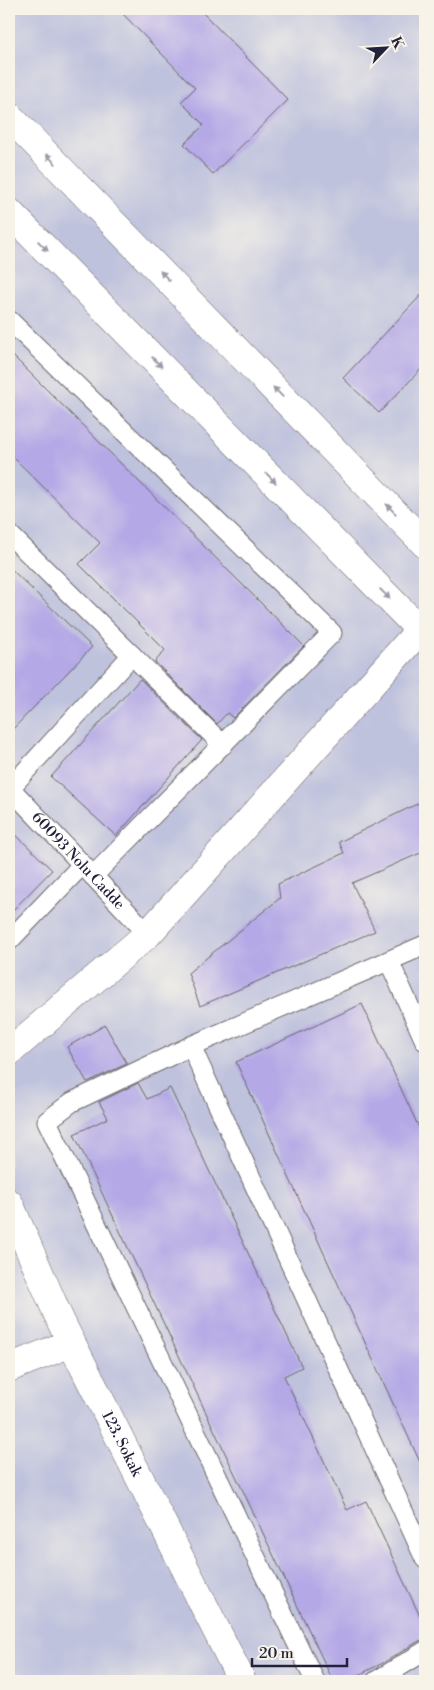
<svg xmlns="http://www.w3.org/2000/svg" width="434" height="1690" font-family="'Libre Bodoni',serif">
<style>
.industrial{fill:#bfc2dd}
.building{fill:#b4a9e6}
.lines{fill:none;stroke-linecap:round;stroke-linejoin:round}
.service-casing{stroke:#6a6469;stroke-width:21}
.minor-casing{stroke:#6a6469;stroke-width:29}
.tertiary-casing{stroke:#6a6469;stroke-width:29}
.service{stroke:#fff;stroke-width:19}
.minor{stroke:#fff;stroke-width:28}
.tertiary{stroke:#fff;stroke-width:28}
.oneway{fill:#9c9ca7}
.labels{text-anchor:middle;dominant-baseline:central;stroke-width:4;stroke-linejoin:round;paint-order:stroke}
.street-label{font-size:15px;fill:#22223b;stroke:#f7f3e8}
</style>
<rect width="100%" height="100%" fill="#f7f3e8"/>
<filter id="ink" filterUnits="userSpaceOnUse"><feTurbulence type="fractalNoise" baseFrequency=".02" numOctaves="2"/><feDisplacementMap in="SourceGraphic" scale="10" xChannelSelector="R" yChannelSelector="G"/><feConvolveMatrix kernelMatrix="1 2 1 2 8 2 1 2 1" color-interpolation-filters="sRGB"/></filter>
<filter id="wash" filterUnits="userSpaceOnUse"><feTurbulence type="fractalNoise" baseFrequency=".0096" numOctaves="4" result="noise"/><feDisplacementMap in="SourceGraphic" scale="20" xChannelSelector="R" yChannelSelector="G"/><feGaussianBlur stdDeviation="1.12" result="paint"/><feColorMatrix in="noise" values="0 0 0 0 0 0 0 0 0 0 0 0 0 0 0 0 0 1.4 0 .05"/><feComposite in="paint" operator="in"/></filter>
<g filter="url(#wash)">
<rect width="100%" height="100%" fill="#f1debf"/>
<path class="industrial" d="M9,9H425V1681H9Z"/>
<g id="blocks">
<path class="building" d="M118,9H199L288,100L213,174L184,144L204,125L181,102L195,88Z
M425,291V365L379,413L343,378Z
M9,352L304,646L233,718L227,713L217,724L155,662L165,650L79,564L100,543L9,453Z
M9,567L92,647L9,733Z
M140,679L202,740L116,836L51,777Z
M425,800V851L352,883L375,931L200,1006L188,973L280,898L278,884L344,853L339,842Z
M9,828L52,870L9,914Z
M362,1004L425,1141V1473L236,1062Z
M105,1025L127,1064L87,1082L67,1047Z
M138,1083L147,1099L170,1088L302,1367L284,1376L347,1510L366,1501L425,1627V1640L419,1641L383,1663L346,1681H333L74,1134L108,1118L99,1102Z"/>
</g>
</g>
<g filter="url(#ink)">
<use href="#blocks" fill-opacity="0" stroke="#6a6469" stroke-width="1"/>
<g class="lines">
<g class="service-casing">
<g id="service">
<path d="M9,320L332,633L93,876"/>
<path d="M9,534L223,745"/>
<path id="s1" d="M9,787L148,934"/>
<path d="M10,788L132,655"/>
<path d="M9,941L82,865"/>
<path d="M389,961L425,1041"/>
<path d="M191,1046L425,1559"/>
<path d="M315,1681L47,1121L72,1102L191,1046L425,945"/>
<path d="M376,1681L425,1651"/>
</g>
</g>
<g class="minor-casing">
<g id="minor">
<path d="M9,1052L148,934L425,624"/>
<path id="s2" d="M9,1203L61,1322L242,1681"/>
<path d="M9,1368L71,1343"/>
</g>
</g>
<g class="tertiary-casing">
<path id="tertiary" d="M9,116L425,544
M9,212L425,635"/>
</g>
<use href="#service" class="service"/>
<use href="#minor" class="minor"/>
<use href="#tertiary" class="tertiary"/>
</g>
<defs><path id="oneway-solid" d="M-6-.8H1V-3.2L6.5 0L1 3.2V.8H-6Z" transform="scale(1.25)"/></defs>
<g class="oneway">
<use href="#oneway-solid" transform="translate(51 159) rotate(-134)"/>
<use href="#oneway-solid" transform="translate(43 246) rotate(45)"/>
<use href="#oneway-solid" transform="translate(165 276) rotate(-134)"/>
<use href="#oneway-solid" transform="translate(157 362) rotate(45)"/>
<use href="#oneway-solid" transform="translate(278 392) rotate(-134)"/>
<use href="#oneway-solid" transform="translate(271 478) rotate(45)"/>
<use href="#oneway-solid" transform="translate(391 509) rotate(-134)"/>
<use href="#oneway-solid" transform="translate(385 594) rotate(45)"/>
</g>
</g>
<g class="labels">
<g class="street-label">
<text stroke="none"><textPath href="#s1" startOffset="101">60093 Nolu Cadde</textPath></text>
<text stroke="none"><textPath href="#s2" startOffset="266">123. Sokak</textPath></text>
</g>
</g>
<rect width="434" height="1690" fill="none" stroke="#f7f3e8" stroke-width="30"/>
<g transform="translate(386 48) rotate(65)" stroke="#f7f3e8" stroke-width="4" paint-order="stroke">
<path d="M0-4L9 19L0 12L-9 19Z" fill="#22223b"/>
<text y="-8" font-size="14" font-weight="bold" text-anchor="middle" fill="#22223b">K</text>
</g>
<path d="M252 1658v8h95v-8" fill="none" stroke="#22223b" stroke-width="2.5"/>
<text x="259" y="1658" font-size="15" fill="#22223b" stroke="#f7f3e8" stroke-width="4" paint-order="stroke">20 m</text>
</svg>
